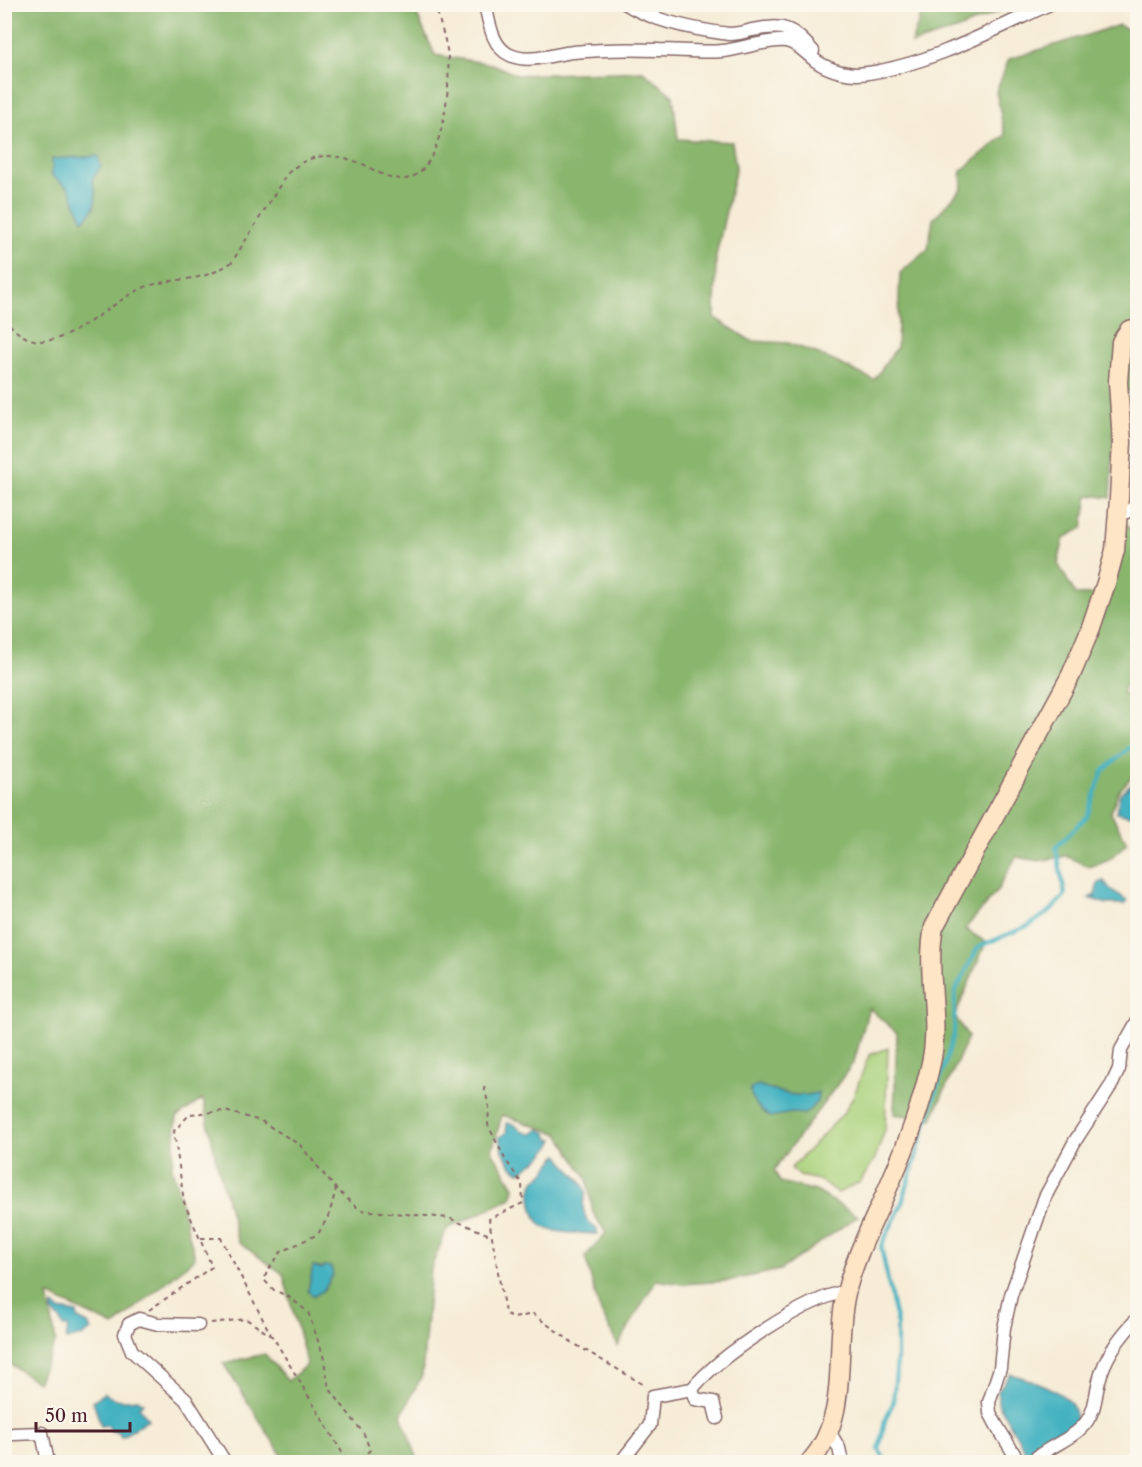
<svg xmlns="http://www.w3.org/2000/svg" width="1142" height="1467" font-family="'Libre Caslon Text',serif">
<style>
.green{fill:#acd37e;stroke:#7b7954;stroke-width:1.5}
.forest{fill:#89b56d;stroke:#6a6a4c;stroke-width:1.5}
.water{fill:#45b2c1;stroke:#486876;stroke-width:1.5}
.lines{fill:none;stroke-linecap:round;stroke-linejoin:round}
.stream{stroke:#45b2c1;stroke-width:4}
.street-casing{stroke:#866767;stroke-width:15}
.secondary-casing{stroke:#866767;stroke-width:21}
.path{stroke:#866767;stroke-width:2;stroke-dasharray:4.5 4.5;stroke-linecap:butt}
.street{stroke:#fff;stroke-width:12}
.secondary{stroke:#fde5c5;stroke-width:18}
</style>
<rect width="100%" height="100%" fill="#fbf7ec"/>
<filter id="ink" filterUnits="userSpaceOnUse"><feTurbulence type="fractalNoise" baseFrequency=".0167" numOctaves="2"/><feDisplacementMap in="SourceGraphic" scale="12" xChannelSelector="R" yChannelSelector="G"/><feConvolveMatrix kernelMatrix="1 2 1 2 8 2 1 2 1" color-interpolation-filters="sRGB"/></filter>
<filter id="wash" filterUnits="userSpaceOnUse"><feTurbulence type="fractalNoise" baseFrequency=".008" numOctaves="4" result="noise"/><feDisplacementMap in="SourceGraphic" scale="24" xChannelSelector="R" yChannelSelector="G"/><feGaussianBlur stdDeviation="1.35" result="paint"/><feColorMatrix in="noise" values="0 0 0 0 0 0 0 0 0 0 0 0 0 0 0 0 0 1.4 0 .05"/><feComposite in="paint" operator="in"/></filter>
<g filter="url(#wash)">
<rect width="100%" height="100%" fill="#f6ecd7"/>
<path class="green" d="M888,1048L885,1130L875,1159L860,1182L838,1193L819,1180L800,1176L791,1168L843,1114L854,1095L869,1055Z"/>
<path class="forest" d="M4,5H417V15L435,55L492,64L517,75L643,71L673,96L678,139L732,142L736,167L716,256L715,318L751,341L788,343L816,353L874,380L897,347L900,273L928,249L933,219L962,188L961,171L1005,135L996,92L1009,59L1119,25L1137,35V388L1115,397L1111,498L1088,495L1083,528L1064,538L1058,564L1076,595L1111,594L1126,524L1137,538V660L1122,693L1130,696L1135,715H1137V771L1118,792L1111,813L1127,843L1109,859L1089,867L1066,856L1038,861L1016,857L997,891L965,929L986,942L955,1016L968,1037L932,1119L894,1114L897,1033L869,1008L854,1062L774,1170L780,1182L816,1191L858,1216L780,1270L728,1281L682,1284L656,1280L618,1346L599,1308L585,1257L606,1233L593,1213L587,1179L559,1134L502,1115L492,1151L514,1187L512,1198L447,1229L431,1268L422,1376L401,1415L419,1462H286L223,1363L265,1354L288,1381L307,1364L283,1274L238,1242L216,1159L203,1099L177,1117L172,1167L195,1258L114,1326L48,1295L56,1342L37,1382L5,1361Z
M924,5V4L1014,5L956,30L911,44Z"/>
<path class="water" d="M98,156L101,167L92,179C97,195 99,209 83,220L69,188L52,176V159Z
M1137,779V817L1116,813L1120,794Z
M1104,881L1110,889L1127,900L1126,904H1107L1089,898L1095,895L1098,883Z
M758,1085C779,1092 798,1100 818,1092L817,1102L805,1114L792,1113L770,1117C759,1109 752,1103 750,1089Z
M507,1123L514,1124L522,1131L532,1134L539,1129L547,1133L549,1140L554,1139C548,1154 534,1163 520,1172C507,1166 502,1150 499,1137L506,1133Z
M559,1155C565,1168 581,1177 585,1190C587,1196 584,1198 583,1204C583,1214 588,1224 596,1228L598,1234C584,1233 553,1234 542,1226C533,1219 529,1196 532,1186C533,1181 537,1180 541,1176C548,1170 551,1160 559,1155Z
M313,1266L322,1269L325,1266L331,1267L333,1275L323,1291L314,1296L308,1291Z
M53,1305L59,1310L77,1313L78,1319L88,1324L91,1330L83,1336L66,1340L68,1327H63L60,1319L52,1312Z
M1010,1374C1029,1379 1055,1387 1070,1402C1074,1407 1076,1418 1077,1425L1029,1457L998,1403V1391Z
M104,1393C115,1401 125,1401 138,1399L143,1403L139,1407L148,1419L121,1437L119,1432L111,1431L108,1425L101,1426L93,1401Z"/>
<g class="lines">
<path class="stream" d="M887,1462L879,1450L885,1420L893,1403L897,1360V1325L881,1246L901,1206L954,1034L955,992L978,947L1030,925L1050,911L1065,895L1056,847L1087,816L1103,771L1138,740"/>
</g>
</g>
<g filter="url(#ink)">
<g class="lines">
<g class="street-casing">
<path id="street" d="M485,4C489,22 492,47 510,55C529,64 554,54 573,52C602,49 630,49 659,50C680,50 702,53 723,51C741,49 770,39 786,41C798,43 806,54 816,61C830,71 850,76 868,73C930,64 993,30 1050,4
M626,4C653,21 697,30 729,34C736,34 745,32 752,30C785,24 791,27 813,51
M1118,514L1127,512L1138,504
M198,1325L158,1324L139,1319L129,1324L125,1334L132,1351L186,1400L225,1462
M692,1389L695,1399L713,1402L717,1418
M829,1431L839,1448L842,1462
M13,1434L42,1433L48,1462
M621,1462L650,1425L653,1396L692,1389C720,1355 804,1299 847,1291
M1019,1462L997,1426L990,1413L989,1402L1000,1368L1004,1328L1011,1295L1045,1197L1075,1141L1112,1084L1119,1069L1121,1050L1138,1020
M1031,1462C1047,1446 1074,1440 1087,1421C1096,1408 1095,1396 1099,1381C1105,1356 1120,1336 1138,1318"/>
</g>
<g class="secondary-casing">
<path id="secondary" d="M810,1462C852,1415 833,1349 846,1293C855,1255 875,1219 890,1183C907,1145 922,1103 931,1063C941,1018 925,972 934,927L1071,675L1090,630L1106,583L1115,550L1119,498L1122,442L1118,382L1121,342L1129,330L1138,328"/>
</g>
<path class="path" d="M4,317C46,380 105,300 148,286C181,276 200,284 232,262L287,174C311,150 338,153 367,166C377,172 388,178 401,179C442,181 451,87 448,58C447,40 438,22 436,4
M484,1087L489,1106L488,1125L505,1159L522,1184L523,1203L489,1219L505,1313L514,1318L533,1314L573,1343L646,1386
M201,1238H221L271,1335
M149,1310L212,1267L184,1202L174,1131L190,1114L225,1111L261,1121L300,1145L336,1189L360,1210L449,1218L492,1236
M211,1323L246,1319L273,1337L346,1459L360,1460L370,1450L364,1434L329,1388L323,1355L308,1312L289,1297L274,1290L264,1280L267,1272L281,1252L318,1234L329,1215L336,1189"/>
<use href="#street" class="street"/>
<use href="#secondary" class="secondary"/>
</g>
</g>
<rect width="1142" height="1467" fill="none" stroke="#fbf7ec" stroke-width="24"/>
<path d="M36 1422v9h94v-9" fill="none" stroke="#4a1f2b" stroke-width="3"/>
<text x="45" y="1422" font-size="18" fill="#4a1f2b" stroke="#fbf7ec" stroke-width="4.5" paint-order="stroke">50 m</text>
</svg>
